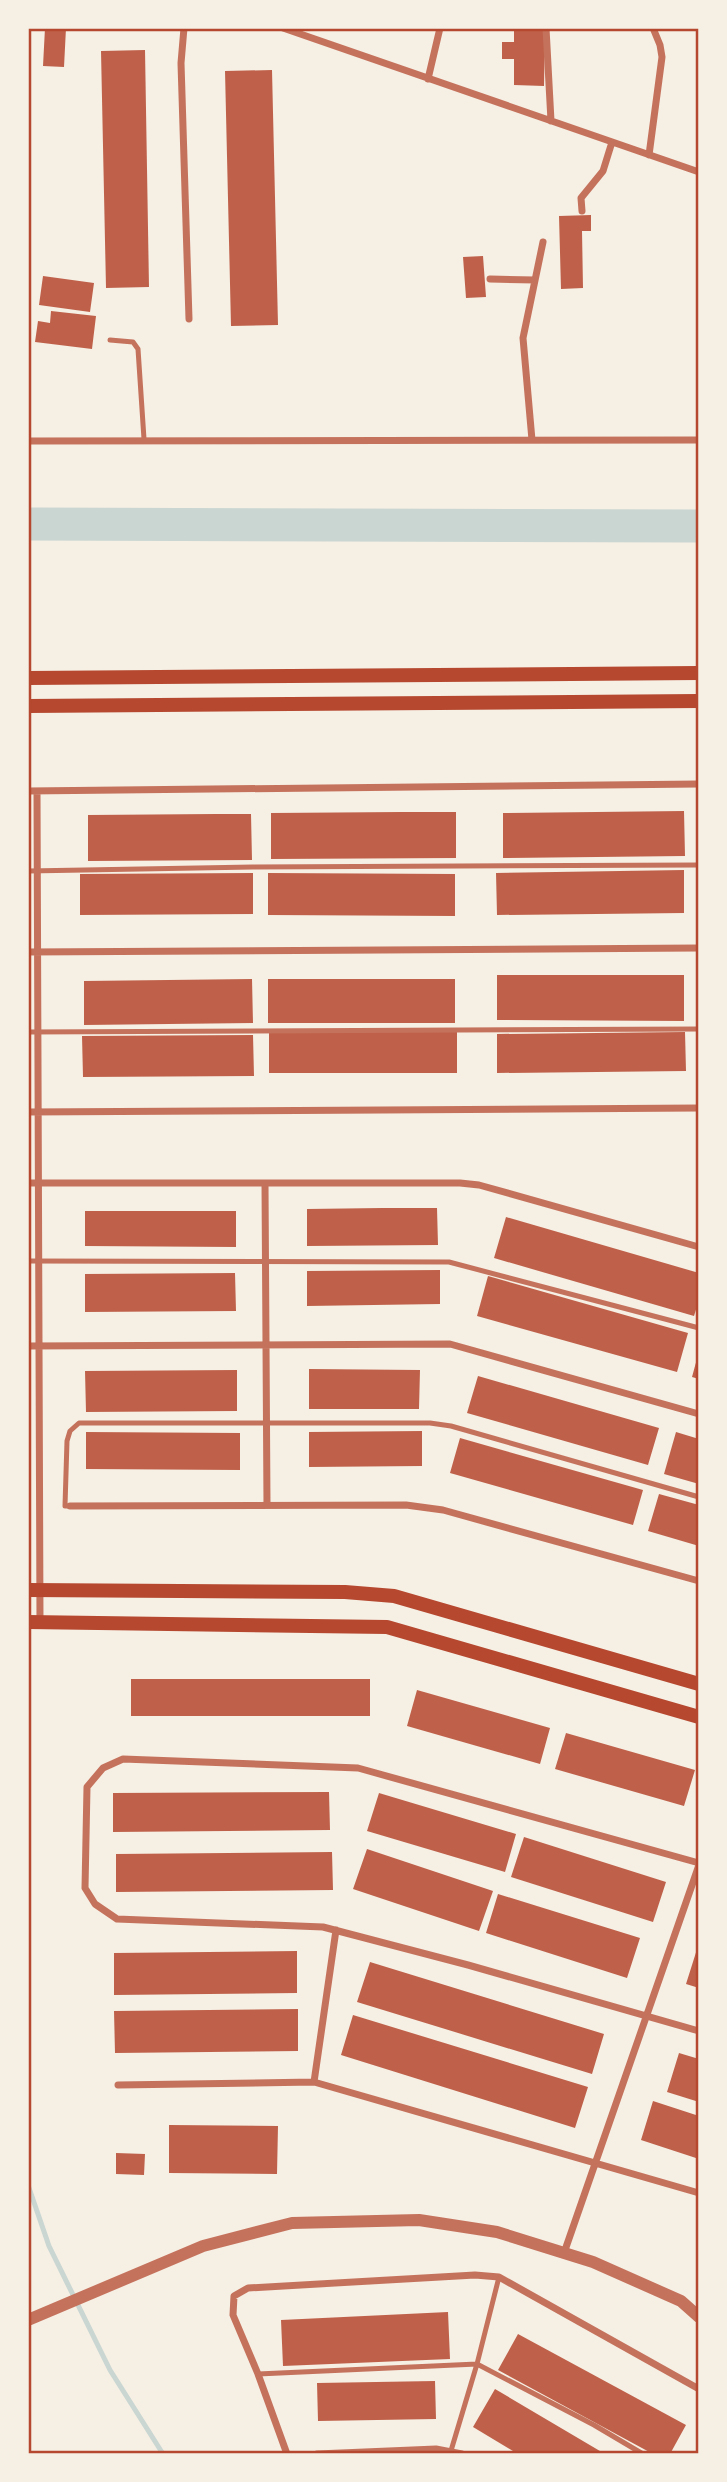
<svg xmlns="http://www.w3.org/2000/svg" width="727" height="2482" font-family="Overpass,sans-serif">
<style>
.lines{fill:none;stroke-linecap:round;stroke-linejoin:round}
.stream{stroke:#c9d6d2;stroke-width:5}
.river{stroke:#c9d6d2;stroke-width:33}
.building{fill:#bf614a}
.service{stroke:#c5725c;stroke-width:5}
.minor{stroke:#c5725c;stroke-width:7}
.tertiary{stroke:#c5725c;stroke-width:12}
.secondary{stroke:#b5482f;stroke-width:14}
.neatline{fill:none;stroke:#b5482f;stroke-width:2.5}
</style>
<rect width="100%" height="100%" fill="#f6efe4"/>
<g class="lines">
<path class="stream" d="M28,2185L49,2246L110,2370L163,2454"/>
<path class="river" d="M28,524L699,526"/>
</g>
<path class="building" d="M45,28H66L64,67L43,66Z
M514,28H545L544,86L514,85V59H502V42H514Z
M145,50L149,287L106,288L101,51Z
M272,70L278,325L231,326L225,71Z
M591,215V231H582L583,288L561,289L559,216Z
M483,256L486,297L466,298L463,257Z
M43,276L94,283L90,312L39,305Z
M51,311L96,316L92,349L35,342L38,321L50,323Z
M684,811L685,856L503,858V813Z
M401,812H456V858L271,859V813Z
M215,814H251L252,860L88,861V815Z
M684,870V913L497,915L496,873Z
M253,873V914L80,915V874Z
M268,873L455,874V916L268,915Z
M497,975H684V1021L497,1020Z
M252,979L253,1023L84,1025V981Z
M268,979H455V1023H268Z
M269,1032H457V1073H269Z
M685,1032L686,1071L497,1073V1034Z
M253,1035L254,1076L83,1077L82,1036Z
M382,1208H437L438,1245L307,1246V1209Z
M85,1211H236V1247L85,1246Z
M506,1217L699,1273V1300L694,1316L494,1258Z
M440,1270V1304L307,1306V1271Z
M235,1273L236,1311L85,1312V1274Z
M488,1276L688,1333L677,1372L477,1316Z
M698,1355H699V1379L692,1377Z
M309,1369L420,1370L419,1409H309Z
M237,1370V1411L86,1412L85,1371Z
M478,1376L659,1428L648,1465L467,1413Z
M422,1431V1466L309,1467V1432Z
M86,1432L240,1433V1470L86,1469Z
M676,1432L699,1439V1484L664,1474Z
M460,1438L643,1490L633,1525L450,1473Z
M659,1494L699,1505V1546L648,1531Z
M131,1679H370V1716H131Z
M417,1690L550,1728L540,1764L407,1726Z
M566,1733L695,1770L684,1806L555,1769Z
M329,1792L330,1830L113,1832V1793Z
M379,1793L516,1834L505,1872L367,1831Z
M524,1837L666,1882L653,1922L511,1877Z
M367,1849L493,1891L479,1931L353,1889Z
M332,1852L333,1890L116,1892V1854Z
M498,1894L640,1938L627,1978L486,1933Z
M698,1946H699V1988L686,1984Z
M297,1951V1993L114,1995V1953Z
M370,1962L604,2034L592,2074L357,2002Z
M298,2009V2051L115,2053L114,2011Z
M353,2015L588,2087L575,2128L341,2055Z
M679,2053L699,2059V2102L667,2092Z
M653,2101L699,2116V2159L641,2140Z
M169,2125L278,2126L277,2174L169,2173Z
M116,2153L145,2154L144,2175L116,2174Z
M448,2312L450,2359L283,2366L281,2320Z
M518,2334L686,2425L670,2454H653L498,2370Z
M435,2381L436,2419L318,2421L317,2383Z
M495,2389L605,2454H518L473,2427Z"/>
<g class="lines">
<path class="service" d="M110,340L133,342L138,349L144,439
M28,871L253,867L699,865
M28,1032L699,1029
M28,1261L449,1262L699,1328
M70,1506H65L67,1441L70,1431L79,1423H430L451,1426L699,1497
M258,2374L477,2364L594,2425L643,2454
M450,2454L477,2364L499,2277"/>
<path class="minor" d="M184,28L181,63L189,319
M283,28L699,172
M546,28L551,121
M428,79L440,28
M649,155L662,57L660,45L653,28
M582,211L581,198L603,171L612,142
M490,279L535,280
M532,440L523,338L543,242
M28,441L699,440
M28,791L699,784
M37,791L40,1622
M28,952L699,948
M28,1112L699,1108
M28,1183H460L479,1185L699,1247
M265,1183L267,1505
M28,1346L450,1344L699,1414
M70,1506L406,1505L443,1510L699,1581
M699,1863L358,1768L123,1759L103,1768L87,1787L85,1888L95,1904L117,1919L323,1927L468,1965L699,2031
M314,2082L336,1930
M118,2085L314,2082L699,2193
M564,2253L699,1865
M287,2454L258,2374L233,2315L234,2296L248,2288L475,2275L499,2277L699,2389
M317,2454L436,2449L462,2454"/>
<path class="tertiary" d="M28,2320L203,2246L292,2223L419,2220L497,2232L593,2262L681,2301L699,2317"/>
<path class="secondary" d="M28,678L699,673
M28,706L699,701
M28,1590L345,1592L394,1596L699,1684
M28,1622L387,1627L699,1717"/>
</g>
<rect width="727" height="2482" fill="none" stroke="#f6efe4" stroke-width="60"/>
<rect x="30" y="30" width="667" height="2422" class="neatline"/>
</svg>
